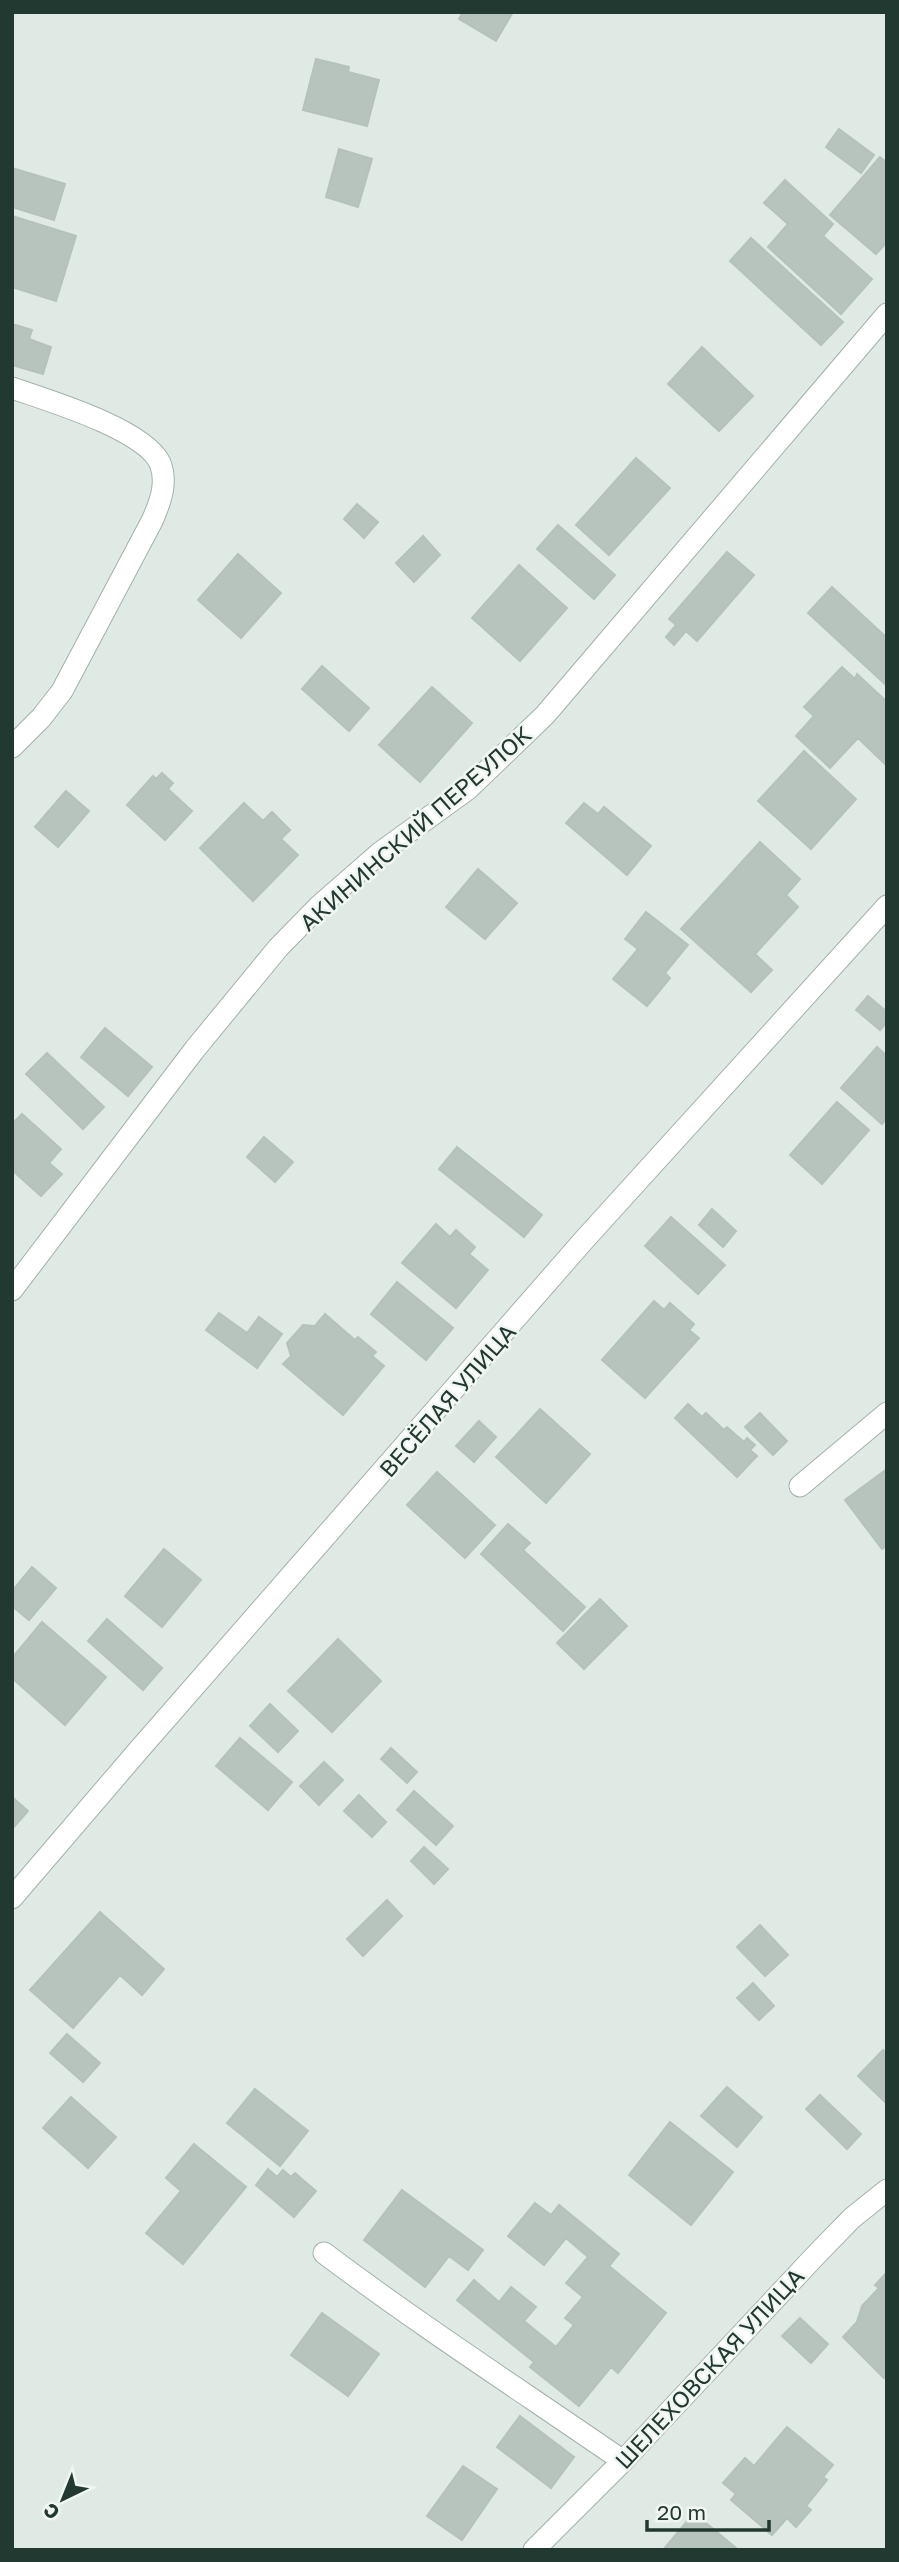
<svg xmlns="http://www.w3.org/2000/svg" width="899" height="2562" font-family="'Golos Text',sans-serif">
<style>
.building{fill:#b6c4bd;stroke:#b3c3bb;stroke-width:2}
.lines{fill:none;stroke-linecap:round;stroke-linejoin:round}
.minor-casing{stroke:#a3b1ab;stroke-width:23}
.minor{stroke:#fff;stroke-width:21}
.labels{text-anchor:middle;dominant-baseline:central;stroke-width:5;stroke-linejoin:round;paint-order:stroke}
.street-label{font-size:23px;fill:#223931;stroke:#f0f7f3}
</style>
<rect width="100%" height="100%" fill="#e0eae5"/>
<path class="building" d="M463,12H513L496,41L459,19Z
M316,59L349,67L348,72L379,80L367,126L303,110Z
M839,129L874,155L861,173L826,147Z
M339,149L372,159L358,207L326,197Z
M880,157L887,163V242L876,254L830,215Z
M12,168L65,184L54,220L12,207Z
M785,180L833,224L823,236L872,279L841,314L768,247L788,224L764,203Z
M12,216L76,236L56,301L12,287Z
M751,238L843,322L821,345L730,261Z
M12,324L32,330L29,339L51,347L43,374L12,365Z
M702,347L753,396L719,431L668,384Z
M636,458L670,488L609,555L576,525Z
M357,504L378,522L364,538L344,519Z
M558,525L615,575L594,599L537,549Z
M423,536L440,555L414,582L396,563Z
M727,552L754,575L697,641L686,631L674,645L666,637L676,625L669,619Z
M238,554L281,593L241,638L198,600Z
M519,565L567,608L520,661L472,618Z
M832,587L887,638V686L808,613Z
M322,666L369,708L349,731L302,689Z
M842,667L855,679L857,674L887,702V766L858,738L830,768L796,736L814,716L804,707Z
M432,687L472,723L420,782L379,745Z
M804,751L856,799L811,849L758,801Z
M162,773L173,783L168,789L192,811L165,840L127,805L153,776L156,779Z
M66,791L89,811L58,847L35,827Z
M244,803L263,821L272,812L290,830L281,839L298,855L253,901L200,848Z
M584,803L598,814L604,807L651,846L627,875L566,823Z
M760,842L800,879L786,895L798,907L755,954L772,970L751,992L681,929Z
M478,869L517,903L485,939L446,907Z
M646,912L688,945L665,973L670,978L647,1006L613,979L638,949L625,939Z
M868,996L887,1012V1022L880,1030L856,1010Z
M105,1028L152,1067L128,1096L81,1057Z
M877,1047L887,1056V1118L882,1124L841,1088Z
M47,1053L104,1107L83,1129L26,1074Z
M837,1102L869,1130L822,1184L790,1155Z
M22,1114L61,1149L49,1163L62,1174L41,1196L12,1170V1124Z
M264,1137L293,1162L275,1182L247,1157Z
M457,1147L542,1215L524,1237L439,1169Z
M712,1209L736,1231L723,1247L699,1225Z
M671,1217L725,1265L698,1294L645,1246Z
M436,1224L450,1237L456,1230L475,1247L469,1254L488,1270L456,1308L402,1263Z
M397,1282L453,1328L426,1360L371,1314Z
M654,1301L664,1310L670,1303L694,1324L689,1330L699,1338L645,1398L602,1360Z
M219,1313L247,1333L259,1317L282,1334L257,1368L206,1330Z
M325,1314L355,1340L358,1337L376,1352L372,1356L384,1366L343,1415L283,1364L291,1356L287,1343L303,1325L315,1326Z
M688,1404L702,1417L706,1413L724,1430L727,1427L744,1442L747,1438L755,1445L750,1450L757,1456L737,1477L675,1418Z
M540,1409L590,1454L546,1503L496,1457Z
M760,1413L787,1441L773,1455L745,1427Z
M479,1421L496,1437L474,1462L456,1446Z
M887,1469V1546L882,1549L845,1500Z
M437,1472L495,1525L465,1558L407,1505Z
M508,1524L530,1543L523,1550L585,1607L563,1631L481,1554Z
M164,1549L201,1580L162,1627L125,1596Z
M32,1567L56,1588L29,1620L12,1606V1591Z
M600,1599L627,1626L584,1669L557,1643Z
M107,1619L162,1668L143,1690L88,1641Z
M42,1622L106,1677L65,1725L12,1678V1658Z
M338,1639L381,1681L332,1732L288,1691Z
M270,1704L298,1731L278,1752L250,1726Z
M240,1738L292,1782L268,1810L216,1766Z
M391,1748L417,1772L407,1783L381,1759Z
M324,1762L343,1780L319,1805L300,1786Z
M414,1791L453,1826L436,1845L397,1810Z
M359,1795L386,1822L372,1837L344,1811Z
M12,1797L28,1811L12,1829Z
M424,1847L448,1869L434,1884L411,1861Z
M387,1900L402,1916L363,1956L347,1939Z
M100,1912L164,1969L142,1995L120,1975L73,2028L30,1990Z
M760,1925L788,1955L765,1976L737,1947Z
M753,1983L774,2006L759,2020L737,1998Z
M67,2034L100,2063L83,2082L50,2053Z
M883,2050L887,2054V2104L858,2076Z
M727,2087L762,2117L737,2147L701,2116Z
M255,2089L308,2131L280,2166L227,2123Z
M820,2095L861,2134L847,2149L806,2109Z
M71,2097L116,2137L88,2168L43,2128Z
M670,2122L733,2172L691,2225L629,2175Z
M194,2144L246,2187L183,2264L146,2233L181,2191L166,2178Z
M268,2169L277,2177L283,2170L291,2177L295,2173L316,2191L294,2217L256,2185Z
M402,2190L483,2250L468,2270L449,2256L425,2287L364,2240Z
M535,2203L551,2215L559,2205L619,2254L609,2266L666,2313L618,2373L611,2367L579,2406L530,2367L534,2362L457,2300L474,2280L499,2302L511,2287L536,2307L524,2321L556,2347L574,2325L565,2318L583,2297L566,2283L588,2257L566,2238L544,2265L508,2236Z
M887,2272V2375L884,2378L843,2337L857,2322L862,2306L879,2288L875,2285Z
M322,2313L379,2354L348,2396L291,2355Z
M800,2318L828,2344L811,2363L782,2336Z
M520,2416L574,2457L551,2488L497,2447Z
M787,2427L833,2465L823,2477L827,2480L806,2506L811,2510L796,2527L787,2518L772,2535L731,2500L736,2494L723,2483L745,2458L754,2466Z
M463,2466L497,2489L462,2540L427,2516Z
M694,2513L736,2548L735,2550H663Z"/>
<g class="lines">
<g class="minor-casing">
<path id="minor" d="M12,388C47,400 144,429 160,463C168,483 160,503 152,521L62,691L41,718L12,747
M12,1290L195,1049L278,948L318,907L381,852L468,789L545,715L887,314
M800,1486L887,1413
M12,1898L137,1752L584,1240L887,906
M324,2253C421,2326 523,2392 623,2461
M534,2550L623,2461L816,2255L852,2218L887,2190"/>
</g>
<use href="#minor" class="minor"/>
</g>
<g class="labels">
<g class="street-label">
<text transform="translate(415 828) rotate(-41)">АКИНИНСКИЙ ПЕРЕУЛОК</text>
<text transform="translate(447 1400) rotate(-49)">ВЕСЁЛАЯ УЛИЦА</text>
<text transform="translate(709 2368) rotate(-47)">ШЕЛЕХОВСКАЯ УЛИЦА</text>
</g>
</g>
<rect width="899" height="2562" fill="none" stroke="#223931" stroke-width="28"/>
<g transform="translate(63 2499) rotate(223)" stroke="#f0f7f3" stroke-width="5" paint-order="stroke">
<path d="M0-5L12 26L0 18L-12 26Z" fill="#223931"/>
<text y="-10" font-size="19" font-weight="bold" text-anchor="middle" fill="#223931">С</text>
</g>
<path d="M647 2520v10h122v-10" fill="none" stroke="#223931" stroke-width="3.5"/>
<text x="657" y="2520" font-size="21" fill="#223931" stroke="#f0f7f3" stroke-width="5" paint-order="stroke">20 m</text>
</svg>
